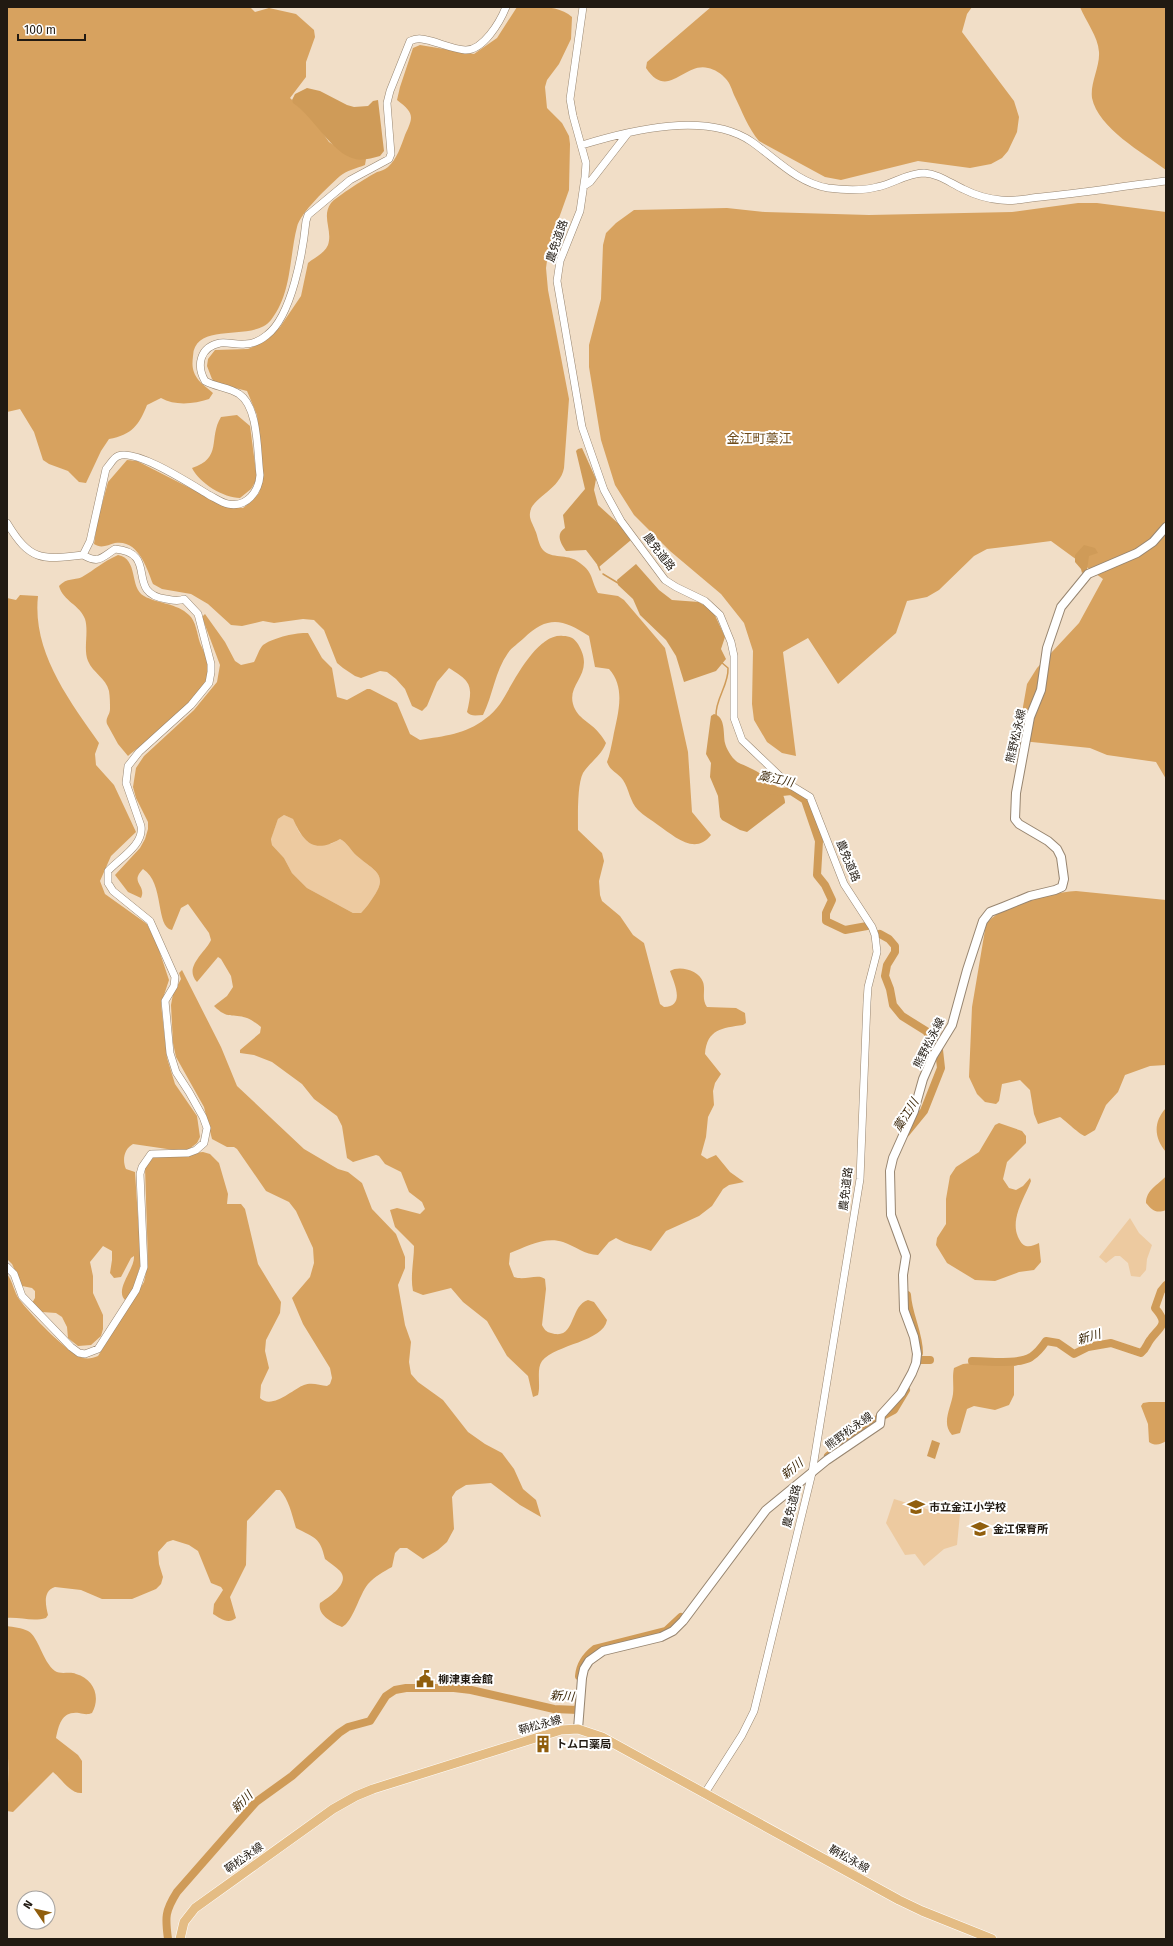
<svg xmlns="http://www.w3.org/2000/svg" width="1173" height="1946" font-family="'Fira Sans','Noto Sans JP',sans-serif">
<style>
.green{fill:#edcaa0}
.forest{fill:#d7a25f;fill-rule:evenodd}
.water{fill:#cf9b58}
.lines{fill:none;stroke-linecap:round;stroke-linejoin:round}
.stream{stroke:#cf9b58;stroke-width:1.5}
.river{stroke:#cf9b58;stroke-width:8}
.tertiary-casing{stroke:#978570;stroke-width:8}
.secondary-casing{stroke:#978570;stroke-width:10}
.primary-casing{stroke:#fff;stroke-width:10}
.tertiary{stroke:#fff;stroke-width:7}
.secondary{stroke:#fff;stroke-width:8}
.primary{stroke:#e4bc84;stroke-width:9}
.labels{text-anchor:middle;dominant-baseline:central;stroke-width:4;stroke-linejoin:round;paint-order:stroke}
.street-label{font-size:11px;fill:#211a12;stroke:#fff}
.poi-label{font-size:11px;font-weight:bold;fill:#211a12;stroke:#fff;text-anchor:start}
.water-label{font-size:12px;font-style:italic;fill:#3d2809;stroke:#fff}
.quarter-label{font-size:13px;fill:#6c4917;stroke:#fff}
</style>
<rect width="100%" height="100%" fill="#f1dec7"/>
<path class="green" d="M284,815L293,819L299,832L308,842L331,844L340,839C347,842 351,851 357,856C373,870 389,874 374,896C370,902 366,908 361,913H353L307,888L292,873L284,858L272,845L271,838L278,819Z
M1130,1218L1139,1233L1152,1245L1147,1259L1146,1270L1140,1277L1131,1276L1128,1263L1120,1256H1115L1106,1263L1099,1257Z
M894,1499L943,1514H960L957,1545L944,1549L924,1566L915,1554L905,1555L886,1523Z"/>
<path class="forest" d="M7,7H250L255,12L269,8L296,14L314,30L315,37L306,62V77L290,98L315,122L329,142L356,159H366L365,165C357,168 346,171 340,176C329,186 300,213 297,227C289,258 292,293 271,320C253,343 195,320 193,356C192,365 192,370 197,378C201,384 208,388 213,393L209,399C194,404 175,406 161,398L147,405C139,425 132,435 109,439L101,451L86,483L79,482L68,471L49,464L43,460L34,432L20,409L7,412Z
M517,7C534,7 558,4 572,17L571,39L559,64L547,80L545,87L547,108L562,123L569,136L570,144L569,190L549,246L546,268L548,290L569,399L564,468C560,490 531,498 530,513C529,519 533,524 535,530C538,536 538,544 543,550C551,559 568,554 577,561C594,572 590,578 598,593L618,596L624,600L665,648L688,752L692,812L711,835C695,856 674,836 658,825C652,820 644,816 638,810C630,802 629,789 623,780C618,773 610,771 607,762C610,754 611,747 613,738C617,716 627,689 609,669L595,667L589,636C563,619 548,615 524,638C519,643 512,647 508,653C495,671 493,695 483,715C477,715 471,717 467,712C473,686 472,682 449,668L437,682L427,706L422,711L412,706L405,689L396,679L387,672L380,671L361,678L355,676L343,668L337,663L324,630L314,620L303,619L274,623L263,621L242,626L231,625L208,604L191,594L162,589L153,584C147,568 138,539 115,543C108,545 101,549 94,544L97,523L108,482L127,460L137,461L229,508H243L252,501L259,493L263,480L257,415L247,391L216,383L212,379L207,366L208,359L215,350L248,349L255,346L280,327L301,296L308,263C315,257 324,254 328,245C333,230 321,217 331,203C336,197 369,176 377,172C381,171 384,170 388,167C397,159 401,146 405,135C414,116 414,113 397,100L400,87L413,48L420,45L474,54L497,38Z
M711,7H972L967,14L962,32L1014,101L1019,117L1017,132L1008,151L1002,158L991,164L970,168L918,161L841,180L825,177L759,141C748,128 742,111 734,95C732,90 730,83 726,79C722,74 714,69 708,68C684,62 668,101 646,68L647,62Z
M1080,7H1166V170C1143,153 1098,128 1092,98C1090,83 1100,67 1099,52C1098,36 1086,22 1080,7Z
M1078,203H1097L1166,212V779L1156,762L1107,755L1090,748L1022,741L1018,735L1027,684L1037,668L1079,623L1103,579L1051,541L987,549L974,556L939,590L927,597L907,601L896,633L838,684L808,638L783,652L796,756L782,753L767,742L754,720L752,704L753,651L744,623L721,594L670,551L634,515L615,485L601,440L589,367V345L601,299L603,245L606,233L616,223L634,210L727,208L765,212L869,215L1012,212Z
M237,415L250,426L257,479L251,489L240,498C224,498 199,483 192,468C223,458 208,438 221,417Z
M118,555C139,559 129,588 144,596C158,604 177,603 189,615C196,621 197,634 200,643C203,650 210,663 209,672C206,694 147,741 128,756L118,744L107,724C105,718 110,715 110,709C110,704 110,697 109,691C106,678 93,673 88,661C83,649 89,632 85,619C80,605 63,601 59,586C68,577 73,581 82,577C96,569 102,562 118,555Z
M20,595L38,596C32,652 69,700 99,743L95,754L96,765L114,785L136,832L111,856L100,881L105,894L147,924L158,947L169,980L161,1004L167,1058L175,1084L197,1116L200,1137L197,1143L188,1150H174L133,1144C124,1149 122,1160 126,1169L135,1172L141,1263L132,1292L126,1301C113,1290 135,1270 134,1256L131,1258L121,1277L114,1278L110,1273L112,1260V1251L103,1246L90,1262L93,1276V1293L103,1315V1329L101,1336L91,1345L78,1346L68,1338L67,1327L62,1317L56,1313L42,1312L32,1303L35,1298V1291L32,1288L22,1286L12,1264L7,1259V598L16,600Z
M205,614L225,642L235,661L241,665L254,662C257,657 259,649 263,645C272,638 297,632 308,633L322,658L332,668L337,697L347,700L367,689H370L397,703L410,734L420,740C444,736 466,734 485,719C491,715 496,709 500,704C513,684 536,633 563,636C570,636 574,638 578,644C596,674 567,682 573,704C577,719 591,722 599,733C602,736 604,740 606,743C601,756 590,762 583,773C577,785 578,816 578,830L602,853L604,861L599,881L600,895L602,901L620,916L633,935L644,943L660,1004L664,1007C686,1006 674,983 670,971C679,965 699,970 703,982C706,991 701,998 707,1007L736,1008L745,1013L746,1023L743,1025C722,1028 707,1029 705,1054L721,1074L715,1083L713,1091L714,1105L708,1117L706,1137L701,1155L707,1159L716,1155L730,1172L744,1182L729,1185L723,1189L712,1206L699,1216L666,1231L651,1251C639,1246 627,1245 616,1238L609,1242L598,1255C585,1255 575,1246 563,1242C545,1236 526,1247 510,1253L509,1264L514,1277C525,1281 538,1273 545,1279L546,1289L542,1325C544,1329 546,1332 551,1333C576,1341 569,1306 588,1300L594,1302L607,1320C603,1342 556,1344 542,1361C536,1369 541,1385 538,1395L533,1397L528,1376L507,1356L487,1321L463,1302L451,1288L423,1295L413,1291C410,1276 414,1261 414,1246L395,1227L390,1210L397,1208L420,1214L425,1209L422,1202L409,1192L401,1172L385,1164L379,1156L376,1155L353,1162L347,1158L342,1126L337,1116L314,1099L302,1084L272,1062L254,1055L240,1053V1050L260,1033L261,1027C257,1024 252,1020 247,1018C232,1013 228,1020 214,1006L227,996L233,987L231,976L221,959L218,957L197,982C183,967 206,952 211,940L209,933L188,904L181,908L172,930C155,927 165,883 143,869C129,883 147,885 141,898L128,892L115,875L140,848L145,839L148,829V822L136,798L133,787L136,768L144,756L194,710L217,682L220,665L202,617ZM284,815L293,819C304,843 314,854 340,839C347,842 351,851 357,856C373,870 389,874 374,896C370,902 366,908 361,913H353L307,888L292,873L284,858L272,845L271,839L278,819Z
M1076,891L1166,900V1065L1150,1066L1125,1075L1118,1092L1106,1105L1095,1130L1085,1136C1080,1135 1066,1121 1060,1117L1038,1124L1034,1114L1030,1090L1020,1080L1002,1084L999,1101L996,1104L985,1102L977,1094L969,1077L972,1007L986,924C1003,903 1050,893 1076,891Z
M182,970L221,1047L237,1086L304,1149L338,1169L348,1172L362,1183L372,1209L396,1234L405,1257V1268L398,1285L405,1325L411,1342L409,1362L411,1374L418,1382L443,1400L468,1432L485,1444L502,1453L514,1469L523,1489L536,1500L541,1517L520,1505L491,1483L466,1485L456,1491L452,1497L454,1529L447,1542L438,1550L423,1559L407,1548H400L395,1553L392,1567C383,1572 375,1576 368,1584C359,1595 353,1622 342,1627C333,1623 317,1615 320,1603C328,1598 351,1583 340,1571C336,1567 330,1563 325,1559C320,1537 315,1538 296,1528C292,1515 289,1500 280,1490H276L247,1521L246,1565L230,1597L236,1618C228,1625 220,1618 213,1614L214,1604L223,1590L221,1587L211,1583L198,1551L189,1545L173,1540L167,1542L158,1552L159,1564L163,1577L161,1584L156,1589L132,1599H102L81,1590L55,1587C42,1591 46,1606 48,1615L46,1618C33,1622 20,1617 7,1618V1274C13,1282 14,1292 19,1299C30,1314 67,1353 83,1358C89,1359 93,1358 98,1356L144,1282L148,1263L145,1167L154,1157L203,1152L210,1154L219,1163L228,1194L227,1204H241L245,1209L258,1264L281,1302L280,1313L266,1340L265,1351L269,1368L261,1385L260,1398C272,1410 293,1389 304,1385C311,1382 320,1385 327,1386L330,1384L332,1378L330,1368L303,1324L292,1298L310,1277L314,1263L313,1248L296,1211L289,1202L266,1191L237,1149L234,1147H227L212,1139L204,1107L176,1057L173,1043L171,1005L173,994L181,979L179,973Z
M1166,1108V1152C1154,1138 1153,1122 1166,1108Z
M999,1123L1022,1131L1026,1136V1143L1007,1162L1003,1179L1009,1188L1016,1190L1023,1186L1030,1178L1031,1181C1024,1199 1009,1220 1019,1239C1024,1249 1031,1247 1039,1243L1041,1262L1034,1270L1019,1272L995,1281L975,1280L947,1263L936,1245L937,1238L946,1224V1199L950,1176L956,1167L979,1152L995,1125Z
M1166,1176V1210C1156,1214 1152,1210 1146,1203C1146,1190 1158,1185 1166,1176Z
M1031,1357L1032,1361L1014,1366V1395L1009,1405L995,1410L974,1406L967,1409L960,1433L952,1435C941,1423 951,1408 953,1394C954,1385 952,1377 954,1368L963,1364Z
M1149,1402H1166V1441C1160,1445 1155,1446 1149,1442L1148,1424L1141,1406L1143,1403Z
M7,1626C13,1627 22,1628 28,1631C39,1637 42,1661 55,1671C61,1675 70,1671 76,1674C94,1679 101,1697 92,1713C87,1715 84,1714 79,1713C62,1711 59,1724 56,1738L78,1755L82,1761V1793C70,1794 61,1778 53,1772L13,1812L7,1811C7,1801 10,1759 7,1753Z"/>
<path class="water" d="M307,88L320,91L347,105L354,107L368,106L373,101L378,100L384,151L380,156C372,158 363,161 355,159C331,153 315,118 293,103L292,100L295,94Z
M582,448L596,479L594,490L598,505L620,525L631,540L599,567L586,550L566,551C561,544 555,534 565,528L563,515L585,489L576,451L578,449Z
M1084,545L1095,548L1098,553L1089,556L1087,570L1082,573L1081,569L1075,562V555Z
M636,564L659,590L672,600L699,602L713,611L725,637L721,649L726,659L716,671L684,682L676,656L666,640L640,615L633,599L618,585L617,580Z
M714,714C726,717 723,734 725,743C726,748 731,756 734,759C738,764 745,765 750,768C762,773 786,790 785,803L747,832L740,830L722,820L720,817L718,796L710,777L711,763L706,754L711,716Z
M932,1440L940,1443L935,1459L927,1456Z"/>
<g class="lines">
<path class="stream" d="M598,565L600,570
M603,574L618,583
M716,716C715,699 729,685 728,668L721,662"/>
<path class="river" d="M771,790L782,792L791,791L805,800L819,841L817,875L825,885L832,900L826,913V921L845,930L867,926
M880,934L889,939L895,946V952L887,965L885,976L890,989L893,1005L902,1016L926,1031L939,1050L941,1068L924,1111L906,1133
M907,1295C908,1315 919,1333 919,1353
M920,1360H930
M972,1361C988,1361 1018,1365 1031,1357C1037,1353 1042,1347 1046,1341L1058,1343L1074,1354L1088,1347L1111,1343L1141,1353C1146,1349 1147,1344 1150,1340C1160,1326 1170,1325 1155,1308L1161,1291L1166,1285
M828,1456L879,1418L894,1410L906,1390
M579,1676C580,1664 586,1656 595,1649L666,1631L681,1617
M168,1939C165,1917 165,1911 177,1892L256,1802L292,1776L339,1733L348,1727L370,1721L386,1696L395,1690L406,1688H454L471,1690L554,1709L578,1710L579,1701"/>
<g class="tertiary-casing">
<path id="tertiary" d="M583,7L570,99L573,116L586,163L585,177L580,211L560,261L557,281L582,427L604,490L621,521L665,580L676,587L705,601L720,615L731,642L734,656V718L742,740L787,783L810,797L844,884L872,927L875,935L877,952L868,987L867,1002L860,1179L812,1473L754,1711L742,1735L705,1793
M582,145C631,130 707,111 752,142C776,159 798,183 828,188C843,190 862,191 877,187C893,184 907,173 924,173C939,174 950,183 963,189C975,195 988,199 1001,200C1014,202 1028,198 1041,197C1083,193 1124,186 1166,181
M584,186L590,182L628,133
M7,523C30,561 41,560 83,555L90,541L106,469C110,465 113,458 118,456C136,448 192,485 209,495C215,498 222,503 228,504C247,508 259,491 260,475C257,453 259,407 239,394C229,387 215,387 205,381C196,365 200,347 220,343C228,342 237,345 245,344C253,344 261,340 267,335C292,316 303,251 306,221L308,215L350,180L389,159L391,154L387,103L390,91L410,41C418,37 423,39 431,41C442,44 454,49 465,50C483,51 500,22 506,7
M7,1267L14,1274L22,1296L71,1347L79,1353L85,1354L98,1349L136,1290L144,1267L140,1174L142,1167L151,1154L188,1153L196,1150L204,1143L207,1128L203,1117L189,1092L176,1072L170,1053L165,1001L174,986L175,977L150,921L113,891L108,883V871C120,858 144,845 141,826L126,783L128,766L139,752L191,705L209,683L211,672V664L198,614L184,599C178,602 173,600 166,599C124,593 160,553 115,549C101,558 99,564 83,555"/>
</g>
<g class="secondary-casing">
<path id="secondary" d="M578,1729L582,1678L584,1669L589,1661L603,1651L661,1637L673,1631L683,1621L766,1510L827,1460L880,1424L881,1415L901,1393L912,1373L916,1363L917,1354L914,1337L904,1310L903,1275L906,1256L891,1215L890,1171L893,1158L914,1111L923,1079L933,1056L952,1025L967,970L983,921L990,912L1003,907L1030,896L1055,890L1062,887L1064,879L1061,857L1057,849L1048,841L1019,824L1015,819L1016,793L1021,766L1030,717L1041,690L1047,648L1061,607L1088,574L1137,553L1153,542L1166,527"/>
</g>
<g class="primary-casing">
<path id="primary" d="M180,1939L184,1922L195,1908L333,1809L356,1796L373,1789L561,1730L578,1729L602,1737L899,1900L922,1911L992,1939"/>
</g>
<use href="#tertiary" class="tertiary"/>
<use href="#secondary" class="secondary"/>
<use href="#primary" class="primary"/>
</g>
<defs>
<g id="school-bare" transform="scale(1.38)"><path d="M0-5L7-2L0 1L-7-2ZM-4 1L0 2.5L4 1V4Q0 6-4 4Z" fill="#905e0d" stroke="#fff" stroke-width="2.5" paint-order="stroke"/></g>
<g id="civic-bare" transform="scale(1.38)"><path d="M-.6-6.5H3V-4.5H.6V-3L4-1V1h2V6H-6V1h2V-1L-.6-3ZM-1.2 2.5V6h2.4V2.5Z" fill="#905e0d" stroke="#fff" stroke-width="2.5" paint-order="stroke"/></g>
<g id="building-bare" transform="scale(1.38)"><path d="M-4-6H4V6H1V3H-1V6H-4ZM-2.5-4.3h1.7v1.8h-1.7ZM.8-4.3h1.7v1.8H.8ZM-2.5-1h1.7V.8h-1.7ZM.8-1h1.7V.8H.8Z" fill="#905e0d" stroke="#fff" stroke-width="2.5" paint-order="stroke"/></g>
</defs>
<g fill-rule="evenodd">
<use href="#school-bare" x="916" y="1507"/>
<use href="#school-bare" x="980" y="1529"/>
<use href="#civic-bare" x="425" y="1679"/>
<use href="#building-bare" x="543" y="1744"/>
</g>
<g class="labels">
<g class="street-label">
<text transform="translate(557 241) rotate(-71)">農免道路</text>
<text transform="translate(659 552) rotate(52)">農免道路</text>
<text transform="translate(1016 736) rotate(-77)">熊野松永線</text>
<text transform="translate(848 861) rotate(67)">農免道路</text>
<text transform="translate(929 1043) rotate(-63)">熊野松永線</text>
<text transform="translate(846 1189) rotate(-83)">農免道路</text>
<text transform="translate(849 1431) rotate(-36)">熊野松永線</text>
<text transform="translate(792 1506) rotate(-76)">農免道路</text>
<text transform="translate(540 1725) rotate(-15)">鞆松永線</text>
<text transform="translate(244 1858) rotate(-35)">鞆松永線</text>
<text transform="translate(849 1859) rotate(29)">鞆松永線</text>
</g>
<g class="poi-label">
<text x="929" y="1507">市立金江小学校</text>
<text x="993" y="1529">金江保育所</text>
<text x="438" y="1679">柳津東会館</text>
<text x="556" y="1744">トムロ薬局</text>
</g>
<g class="water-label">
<text transform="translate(776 779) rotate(12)">藁江川</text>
<text transform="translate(906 1115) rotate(-58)">藁江川</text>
<text transform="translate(1089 1337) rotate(-16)">新川</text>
<text transform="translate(792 1469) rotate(-39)">新川</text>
<text transform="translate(562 1696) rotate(4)">新川</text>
<text transform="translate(242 1802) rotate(-45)">新川</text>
</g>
<g class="quarter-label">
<text x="759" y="438">金江町藁江</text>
</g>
</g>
<rect width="1173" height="1946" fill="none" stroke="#211a12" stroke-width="16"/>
<g transform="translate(36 1910) rotate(304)"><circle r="19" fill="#ffffff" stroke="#a6a3a0"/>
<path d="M0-3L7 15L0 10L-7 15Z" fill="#905e0d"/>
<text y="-6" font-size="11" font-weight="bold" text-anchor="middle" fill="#211a12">N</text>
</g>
<path d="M18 34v6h67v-6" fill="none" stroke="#211a12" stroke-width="2"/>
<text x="24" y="34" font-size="12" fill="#211a12" stroke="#ffffff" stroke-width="3" paint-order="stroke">100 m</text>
</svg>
